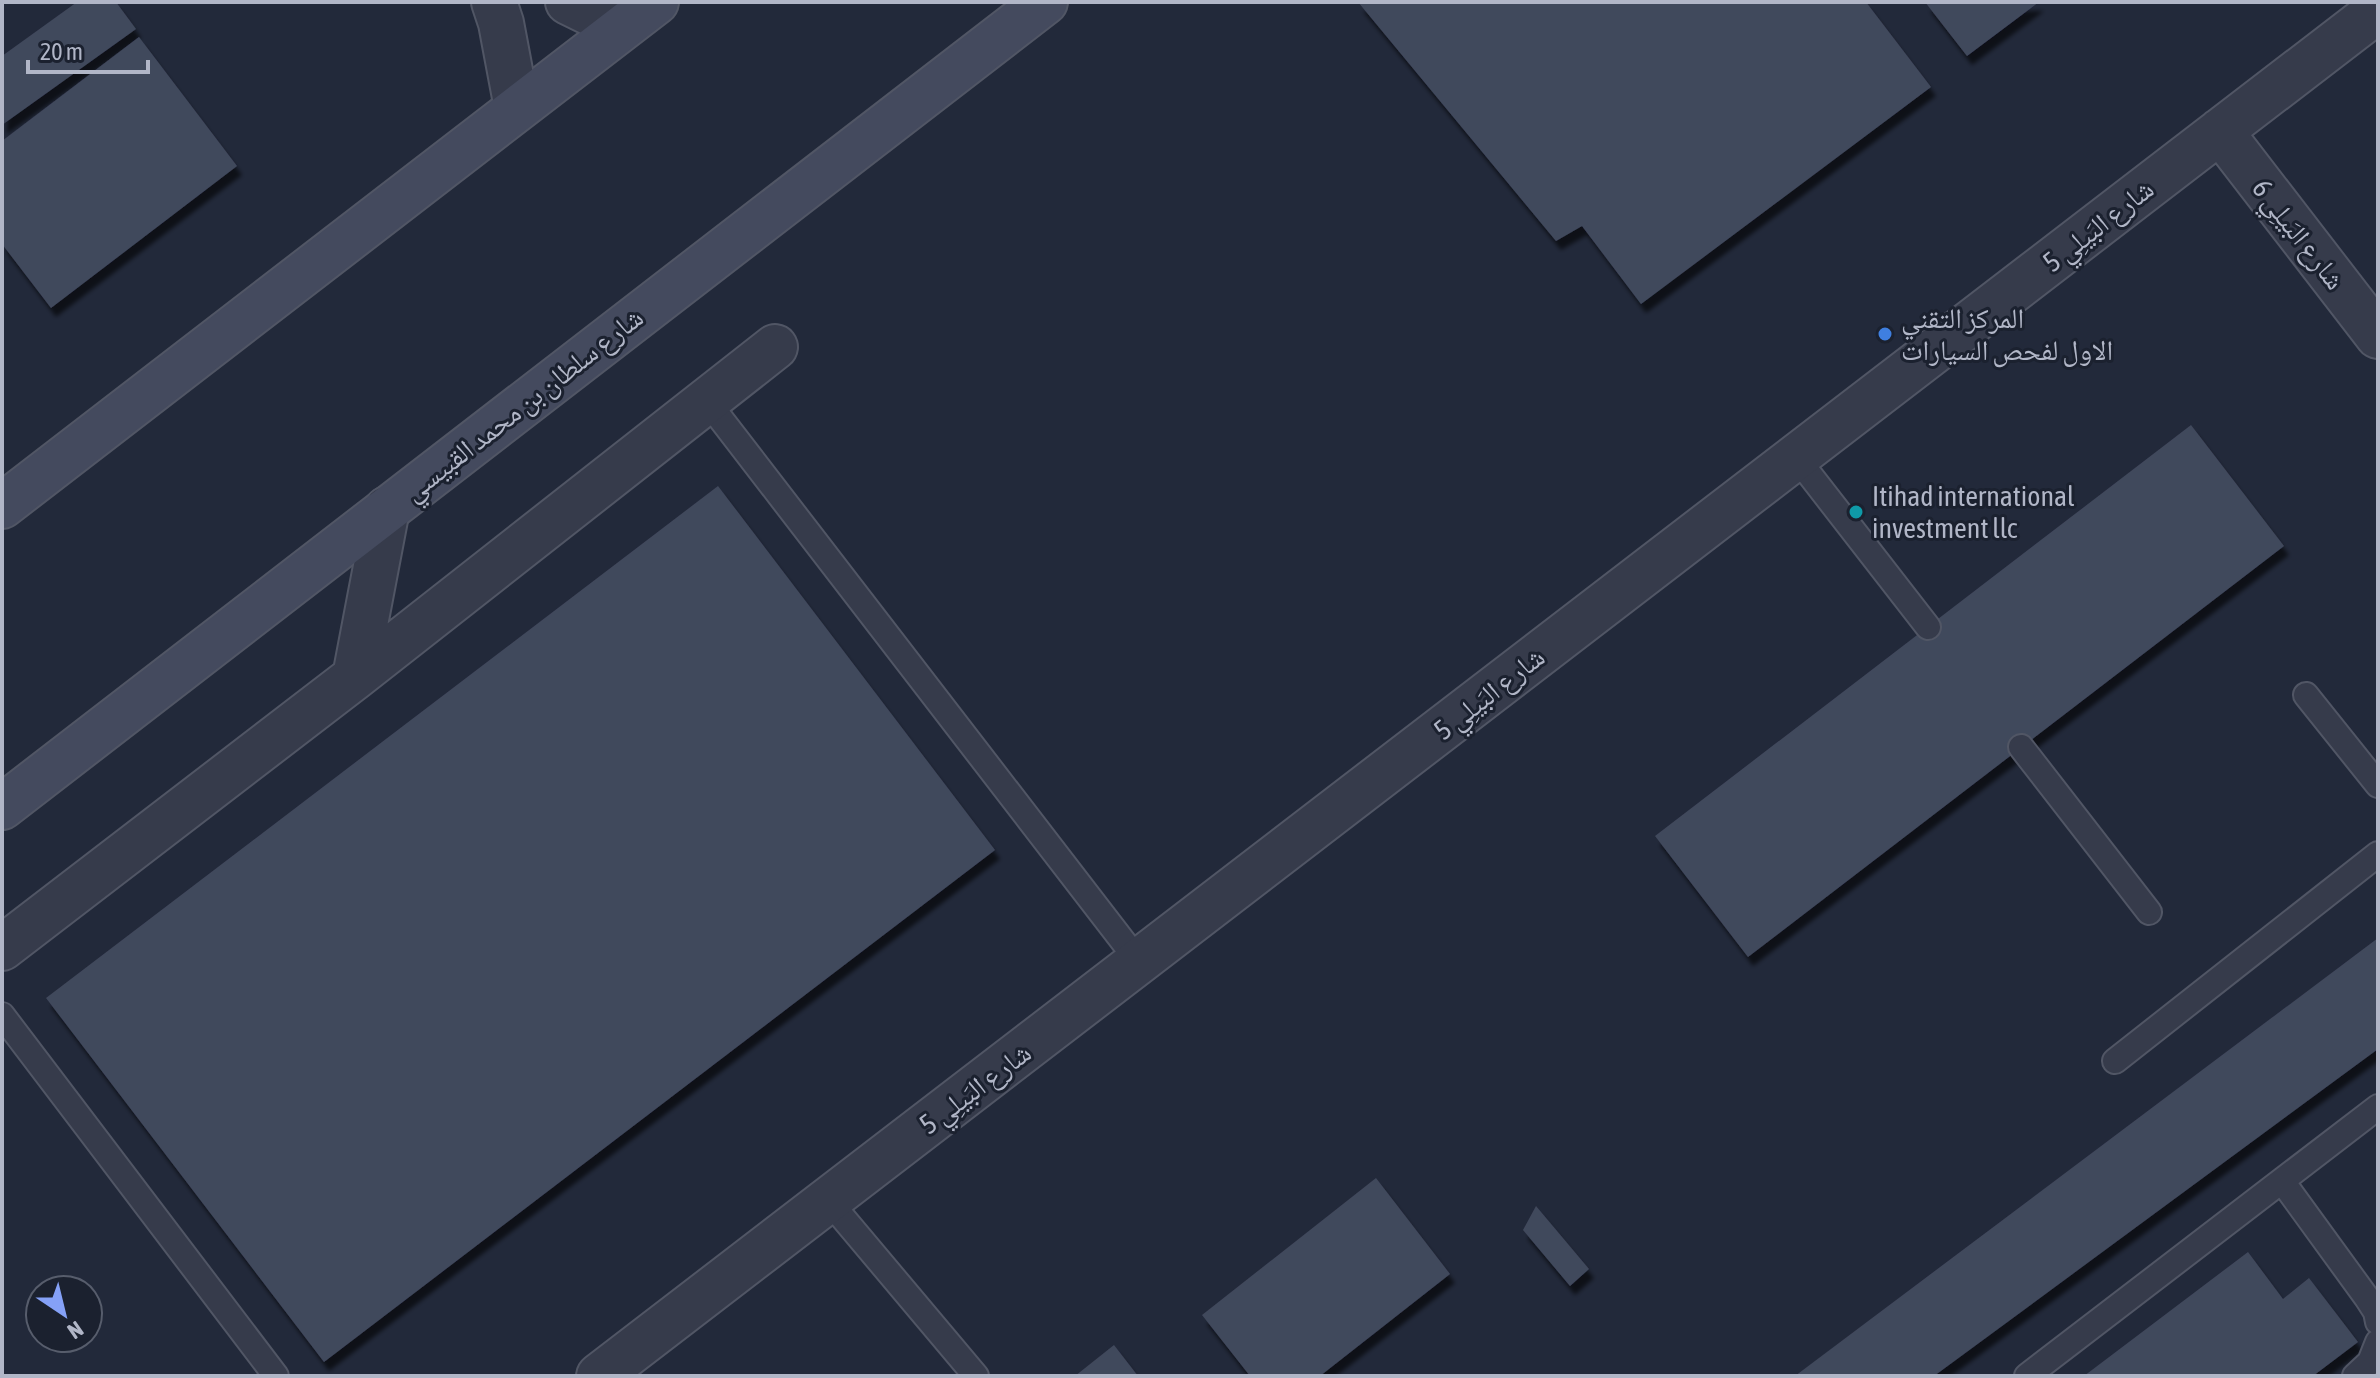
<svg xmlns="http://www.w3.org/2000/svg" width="2380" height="1378" font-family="'Asap Condensed','Noto Naskh Arabic',sans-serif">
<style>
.building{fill:#41485c;filter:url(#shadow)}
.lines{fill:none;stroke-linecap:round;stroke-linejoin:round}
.service-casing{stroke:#515665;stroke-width:28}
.minor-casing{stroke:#515665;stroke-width:48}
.secondary-casing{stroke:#515665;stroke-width:48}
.service{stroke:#363b4b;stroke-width:24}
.minor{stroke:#363b4b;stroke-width:44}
.secondary{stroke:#444a5e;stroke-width:44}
.shop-dot{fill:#3f7fe0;stroke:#1b212f;stroke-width:3}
.culture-dot{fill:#0f9aa8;stroke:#1b212f;stroke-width:3}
.labels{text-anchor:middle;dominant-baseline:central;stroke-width:6;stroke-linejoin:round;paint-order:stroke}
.street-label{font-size:28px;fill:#b1b6c7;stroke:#1b212f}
.poi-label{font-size:28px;fill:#b1b6c7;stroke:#1b212f;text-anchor:start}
</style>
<defs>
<filter id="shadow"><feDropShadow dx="5" dy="9" stdDeviation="2" flood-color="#0009"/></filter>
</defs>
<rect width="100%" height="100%" fill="#22293a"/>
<path class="building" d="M77,2H116L136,29L2,125V56Z
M1358,2H1866L1931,87L1641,304L1582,226L1556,241Z
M1925,2H2039L1967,56Z
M139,37L237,166L51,308L2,244V141Z
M2191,425L2284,546L1748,957L1655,836Z
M718,486L995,850L324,1362L46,998Z
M2378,938V1049L1934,1376H1795Z
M1376,1178L1450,1274L1320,1376H1250L1202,1315Z
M1536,1206L1589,1269L1570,1286L1523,1230Z
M2248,1252L2283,1299L2309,1278L2358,1342L2313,1376H2084Z
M1114,1345L1138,1376H1075Z"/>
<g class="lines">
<g class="service-casing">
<path id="service" d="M707,401L1139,962
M1796,457L1928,627
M2306,695L2378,785
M2021,747L2149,912
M2,1015L276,1376
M2115,1061L2378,854
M2282,1181L2367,1298L2376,1312L2378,1322
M828,1200L976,1376
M2027,1376L2378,1107
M2355,1376L2370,1362L2378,1342"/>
</g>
<g class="minor-casing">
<path id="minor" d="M494,2L501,23L517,108
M568,2L621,28
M2220,131L2378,336
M355,677L387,509
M2,948L355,677L775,347
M599,1376L2378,10"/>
</g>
<g class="secondary-casing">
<path id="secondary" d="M2,506L656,2
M2,807L1045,2"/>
</g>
<use href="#service" class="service"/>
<use href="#minor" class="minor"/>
<use href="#secondary" class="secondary"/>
</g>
<circle class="shop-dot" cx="1885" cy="334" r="8"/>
<circle class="culture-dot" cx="1856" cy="512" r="8"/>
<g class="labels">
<g class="street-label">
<text transform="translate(2098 225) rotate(-38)">شارع البَيلِي 5</text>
<text transform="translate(2299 234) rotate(52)">شارع البَيلِي 6</text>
<text transform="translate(523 404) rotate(-38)">شارع سلطان بن محمد القبيسي</text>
<text transform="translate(1489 693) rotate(-38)">شارع البَيلِي 5</text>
<text transform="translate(975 1088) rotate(-37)">شارع البَيلِي 5</text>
</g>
<g class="poi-label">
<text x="1901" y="318">المركز التقني<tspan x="1901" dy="32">الاول لفحص السيارات</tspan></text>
<text x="1872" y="496">Itihad international<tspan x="1872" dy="32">investment llc</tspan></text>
</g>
</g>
<rect width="2380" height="1378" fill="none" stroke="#b1b6c7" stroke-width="8"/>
<g transform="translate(64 1314) rotate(145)"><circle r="38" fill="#1b212f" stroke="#575d6c" stroke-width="2"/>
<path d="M0-6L14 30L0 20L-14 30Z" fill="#85a1f7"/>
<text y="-12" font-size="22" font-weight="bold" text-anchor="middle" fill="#b1b6c7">N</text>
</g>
<path d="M28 60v12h120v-12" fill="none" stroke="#b1b6c7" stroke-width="4"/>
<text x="40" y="60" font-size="24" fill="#b1b6c7" stroke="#1b212f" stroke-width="6" paint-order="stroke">20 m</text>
</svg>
